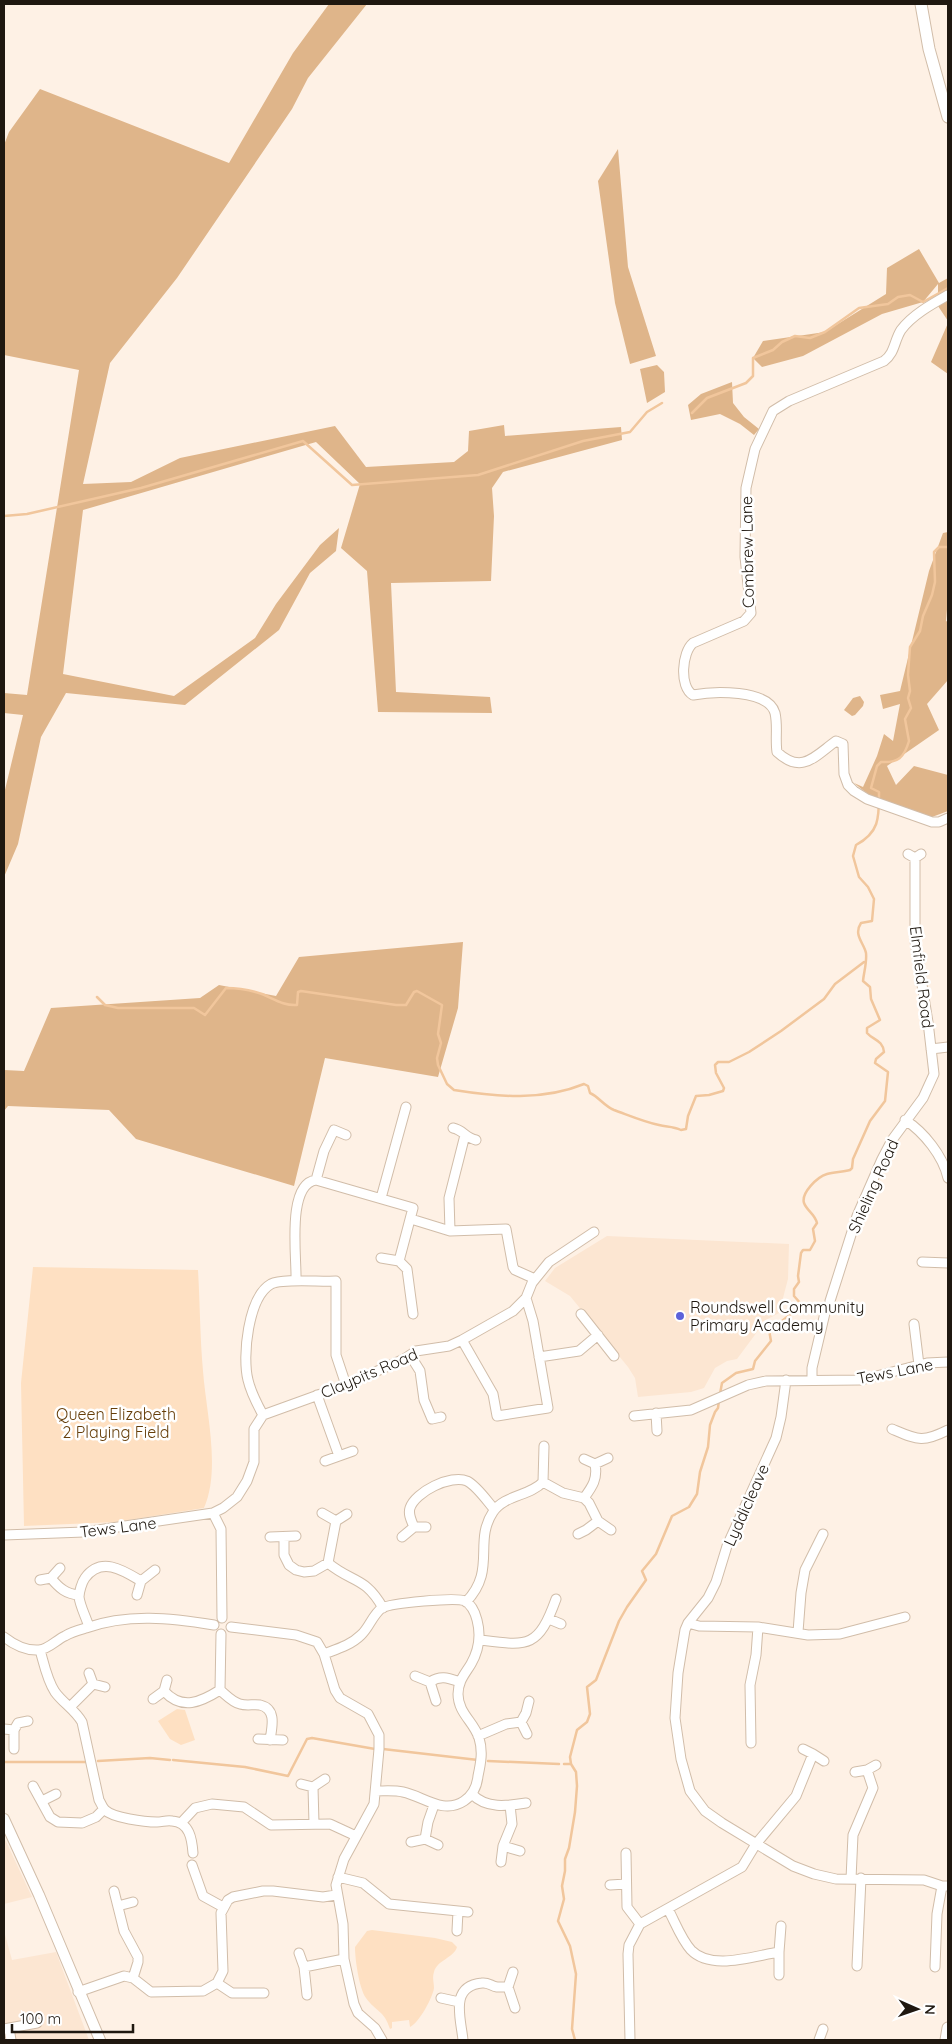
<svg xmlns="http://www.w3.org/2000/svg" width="952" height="2044" font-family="Quicksand,sans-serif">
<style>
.built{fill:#fce6d2}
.green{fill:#fee0c2}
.forest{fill:#dfb58a}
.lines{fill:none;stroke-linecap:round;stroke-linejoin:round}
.stream{stroke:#f1c69c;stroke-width:2.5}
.minor-casing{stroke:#d1bda9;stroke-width:11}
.tertiary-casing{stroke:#d1bda9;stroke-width:12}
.secondary-casing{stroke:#d1bda9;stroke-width:13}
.minor{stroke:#fff;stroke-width:9}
.tertiary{stroke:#fff;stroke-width:10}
.secondary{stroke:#fff;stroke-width:11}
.poi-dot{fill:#5c62da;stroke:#fff;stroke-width:2}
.labels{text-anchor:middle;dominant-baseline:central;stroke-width:5;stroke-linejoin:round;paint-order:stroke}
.street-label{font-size:16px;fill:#1f1810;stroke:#fff}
.poi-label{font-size:16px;fill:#1f1810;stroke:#fff;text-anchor:start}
.park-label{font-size:16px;fill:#663e09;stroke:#fff}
</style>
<rect width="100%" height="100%" fill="#fef1e5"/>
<path class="built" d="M607,1236L789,1244L788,1279L779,1313L760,1323V1328L737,1359L727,1361L715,1368L704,1388L691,1392L638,1397L635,1378L628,1367L570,1296L545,1281L555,1268Z
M4,1837L32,1897L4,1904Z
M4,1931L12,1960L56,1952L89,2040H4Z"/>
<path class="green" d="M33,1267L198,1270C200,1304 200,1337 203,1371C206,1412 221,1469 204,1508L116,1522L24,1526L21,1383Z
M177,1709L185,1710L195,1740L181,1745L170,1739L158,1721Z
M372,1930L435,1938L452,1942L457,1947C454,1958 437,1960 434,1972C432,1978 434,1982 434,1988C433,1997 419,2023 410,2027L409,2020L392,2022V2028L390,2029C384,2010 376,2012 366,1998C359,1988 355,1959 355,1947L367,1931Z"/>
<path class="forest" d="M329,4H367L308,78L292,109L177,278L110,363L83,484L131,482L180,458L335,426L366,467L454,462L468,451L469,431L504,425L505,436L621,427L622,440L503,472L492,488L494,516L491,581L391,583L396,692L490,697L492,713L378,712L367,571L341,548L360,484L316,442L83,510L63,674L174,696L255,638L276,604L320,545L339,528L336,551L310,573L279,630L185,705L66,693L41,737L18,844L4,877V794L23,715L4,713V693L27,695L79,370L4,355V145L9,132L40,89L229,163L293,53Z
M618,149L628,267L656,356L630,364L615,303L598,181Z
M919,249L939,283L948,278V321L938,306V284L923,302L882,314L803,356L762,367L753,358L763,341L825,332L886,294L887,268Z
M948,323V374L931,362Z
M657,365L664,372L665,392L647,403L640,369Z
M732,382L733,403L744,417L759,429L754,435L740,424L720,414L691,420L688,405L701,394Z
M948,532V598L946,621L948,622V680L927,704L939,730L887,766L896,785L914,766L948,775V811L932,817L869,795L854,783L863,787L877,756L884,734L893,741L900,704L883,709L880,695L900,691L929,571L943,533Z
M860,696L864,702L863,706L855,715L852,716L844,710L853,698Z
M463,942L458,1008L438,1077L325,1058L294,1186L136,1139L109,1110L8,1106L4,1111V1070L24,1071L51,1008L200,998L219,985L276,996L299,957Z"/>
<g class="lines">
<path class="stream" d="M692,413L707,398L746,383L753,376V358L773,350L782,342L795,336L810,338L825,332L859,308L888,304L898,297L910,295L923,302L948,288
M4,516L27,514L141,488L303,441L352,485L478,475L583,441L630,432L647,412L662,403
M97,997L105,1005L118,1008H194L205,1015L226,988C239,988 250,990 262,994C274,999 284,1006 297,1005L298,992L301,991L396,1005H406L414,992L417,991L442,1005L438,1034L441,1043L437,1058L438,1065L447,1084L454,1090C498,1097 543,1101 584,1084L588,1086L590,1093C599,1097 604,1106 614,1110C628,1115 644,1122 659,1125C667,1127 673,1126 681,1130L686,1129L688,1116L696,1096L709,1095L723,1091L724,1088L716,1073L715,1065L718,1062H729L749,1052L781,1031L824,999L835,984L864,962
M720,1394L722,1383L736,1373L753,1369L755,1361L771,1341L769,1330L782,1321L802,1305L794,1296V1289L799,1282L798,1276L801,1253L803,1250H810L815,1241L813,1229L817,1223C815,1214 807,1211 804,1203C801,1193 817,1177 827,1174C834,1172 842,1172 850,1170L852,1168L853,1159L870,1121L885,1101L888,1072L875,1063L876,1059L884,1052C883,1040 873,1040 867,1033V1028L880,1020L871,999L870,987L863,981C864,971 867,963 866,953C864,943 853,935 861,923L872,921L874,899L868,887L859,877L853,856L856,845C880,832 879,817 879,792L871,788L877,766L881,762C898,763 904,758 909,741L905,719L911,708L908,698L910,691L908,675L910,647L920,631L923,616L932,595L935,582L934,552L939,547H948
M383,1749L478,1760
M173,1760L245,1767L288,1776L307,1739L312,1738L375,1749
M98,1761L150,1758L170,1760
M488,1761L559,1764
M4,1762H87
M564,1764H571
M575,2040L572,2029L576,1974L570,1946L558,1921L564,1899L562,1886L565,1871V1859L569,1848L575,1812L577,1786L576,1772L571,1764L570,1757L577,1730L587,1722L590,1714L587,1687L596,1680L619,1621L627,1607L646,1580L642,1571L656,1554L672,1516L689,1507L697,1494L700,1472L708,1447L710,1425L715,1412L718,1408L719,1400"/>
<g class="minor-casing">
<path id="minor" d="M948,295C932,304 912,315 901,330C894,341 895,353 884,361L789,401L773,411L755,449L746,488L745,557L751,613L744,621L693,643C682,652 679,687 693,695C713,691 768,689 775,713C778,726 775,739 777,752C802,775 815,756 836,741L843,744L844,774L848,785L854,791L867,799L932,822H939L948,818
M908,854L915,858L921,854
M931,1049L948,1047
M905,1120C924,1132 943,1156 948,1178
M453,1128C463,1130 466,1138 476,1140
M316,1180L324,1151L334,1130L346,1135
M381,1198L406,1107
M411,1219L450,1231L506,1229L513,1267L515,1270L535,1279
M450,1231L449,1198L465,1135
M381,1258L399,1261L407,1269L413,1314
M922,1262L948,1263
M296,1280C297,1259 286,1184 316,1180L413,1208L399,1261
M830,1301L857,1216L882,1159L892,1140L923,1098L934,1074L928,1022L915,941V858
M581,1314L614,1356
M914,1324L919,1365
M462,1340L493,1394L497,1416L548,1408L533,1321L526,1298
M410,1355L420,1371L424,1400L432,1419L441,1417
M539,1357L579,1351L598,1335
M786,1380L781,1417L776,1438L727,1546L716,1582L708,1598L688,1623L685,1630L678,1673L675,1718L681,1759L690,1791L705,1811L722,1823L793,1866L814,1874L836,1879L924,1880L942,1886H948
M812,1380V1368L825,1313
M317,1395L339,1456
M656,1413L657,1431
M263,1415C257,1404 251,1393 248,1380C242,1357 248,1297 271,1284C283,1278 320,1282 336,1281V1355L346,1385
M634,1416L691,1410L748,1385L766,1381L861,1380L927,1363L948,1362
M892,1429C918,1440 922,1443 948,1430
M584,1459L595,1464
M325,1461L353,1451
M543,1482L563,1493L584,1498L589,1503L598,1521L611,1530
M584,1498C592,1487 598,1479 595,1464L608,1458
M213,1513L221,1529L222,1618
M322,1513L336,1521
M426,1527H414C411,1520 408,1514 410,1508C415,1492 451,1474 467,1481C477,1486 487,1501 494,1509
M578,1534L586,1530L598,1521
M4,1535L84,1532L213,1513L223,1508L237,1497L247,1481L254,1462V1429L263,1415L346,1385L404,1359L416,1351L449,1346L462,1340L513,1311L526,1298L532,1283L549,1262L594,1232
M270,1537L296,1536
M284,1537V1555L289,1565L296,1570L304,1572L314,1571L328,1563C352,1583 365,1576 383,1608
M402,1537L414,1527
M328,1563L336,1521L347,1514
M60,1568L51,1578C59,1588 66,1594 79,1595
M40,1580L51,1578
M141,1581L155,1570
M466,1602C497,1570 473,1542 493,1512C504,1495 530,1496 543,1482L544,1446
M549,1619L561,1624
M688,1623L699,1626L758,1627L808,1635L840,1634L905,1617
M89,1627C86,1617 80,1606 79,1597C79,1592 82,1582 85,1578C101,1556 123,1570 141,1581L137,1595
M231,1627L296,1635L317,1642L324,1654L335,1690L340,1698L368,1714L379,1735V1749L374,1804L344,1859L336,1885L343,1924L344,1959L354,2004L358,2013L375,2028L382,2040
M798,1632L801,1593L805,1570L823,1534
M4,1637C13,1644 26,1651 39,1650C49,1649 56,1640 65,1636C71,1632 79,1630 86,1628C128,1613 171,1618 214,1625
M480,1640C528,1646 538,1649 556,1599
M40,1650C44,1664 47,1680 55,1692C63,1703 75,1710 82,1722L99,1800C101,1803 102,1807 105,1810C113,1818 145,1822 157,1822C162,1822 167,1820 172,1821C190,1822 192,1840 193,1853
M324,1654C337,1649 351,1645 361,1635C369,1628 373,1614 382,1608C391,1603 456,1597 465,1601C472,1605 475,1612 477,1620C481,1635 479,1650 471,1664C465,1674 458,1681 458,1694C458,1713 474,1722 479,1738C483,1751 481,1762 478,1776C477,1786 473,1795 464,1801C443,1815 423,1796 403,1792C394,1790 385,1791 376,1791
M89,1673L93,1684
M415,1676L430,1682C441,1675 448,1678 460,1682
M430,1682L436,1701
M220,1690L221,1634
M164,1691L167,1680
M153,1699L164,1691C182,1711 201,1702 220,1690C226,1695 232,1702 240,1704C246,1706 254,1704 260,1705C277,1709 272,1727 270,1740
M70,1707L93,1684L105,1687
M521,1722L527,1734
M4,1729L14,1730V1749
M14,1730L18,1723L28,1721
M478,1736L506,1724L521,1722L526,1713L529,1701
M258,1739L283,1740
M751,1743L750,1685L756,1655L758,1627
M803,1749L813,1754
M855,1772L867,1770L876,1765
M301,1784L313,1787
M33,1786L50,1817L58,1822L82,1823L96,1817L104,1809
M472,1794C486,1809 507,1806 526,1803
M42,1801L56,1794
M181,1823L195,1808L212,1804L244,1807L271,1825L330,1824L356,1836
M314,1824L313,1787L325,1779
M425,1839L438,1845
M411,1842L425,1839L428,1822L434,1805
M503,1846L520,1851
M626,1853L627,1907L640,1924
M501,1862L503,1846L512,1824L510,1805
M192,1865L203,1896L223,1907
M338,1877L363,1883L389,1904L468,1912
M851,1879L853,1835L873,1788L867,1770
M610,1885L626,1884
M114,1891L124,1931L138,1957V1962L133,1978
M118,1906L133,1902
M668,1909C675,1922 681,1939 691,1950C711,1971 753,1956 779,1952V1975
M640,1924L742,1867L756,1844L796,1796L813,1754L824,1761
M457,1931L458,1911
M779,1952L781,1926
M299,1953L304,1967
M857,1966L861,1878
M935,1967L937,1914L942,1886
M217,1983L232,1993H264
M508,1987L515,2008
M78,1992L124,1976L133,1978L151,1992L203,1991L217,1983L223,1971L221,1913L228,1900L233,1897L263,1891H273L323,1897L336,1895
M307,1995L304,1967L344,1959
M441,1998L459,2002
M9,2028L11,2040
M4,2029L37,2023
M463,2040C461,2019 449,1986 482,1983C488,1982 491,1986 497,1987C500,1987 505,1987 508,1987L513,1972
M630,2040L628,1954L629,1945L640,1924
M819,2040L823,2029"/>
</g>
<g class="tertiary-casing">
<path id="tertiary" d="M4,1819L39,1895L100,2040"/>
</g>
<g class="secondary-casing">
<path id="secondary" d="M921,4L929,49L948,117
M946,2040L948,2028"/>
</g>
<use href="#minor" class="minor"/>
<use href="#tertiary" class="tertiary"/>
<use href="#secondary" class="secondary"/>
</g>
<circle class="poi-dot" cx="680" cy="1316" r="5"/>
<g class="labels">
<g class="street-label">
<text transform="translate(747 552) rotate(-91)">Combrew Lane</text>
<text transform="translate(922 977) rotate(83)">Elmfield Road</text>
<text transform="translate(873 1186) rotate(-66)">Shieling Road</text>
<text transform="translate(895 1371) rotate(-11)">Tews Lane</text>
<text transform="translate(369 1373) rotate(-23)">Claypits Road</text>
<text transform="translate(746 1505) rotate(-66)">Lyddicleave</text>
<text transform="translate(118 1527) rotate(-7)">Tews Lane</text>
</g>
<g class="poi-label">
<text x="690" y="1307">Roundswell Community<tspan x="690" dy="18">Primary Academy</tspan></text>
</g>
<g class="park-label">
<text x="116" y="1414">Queen Elizabeth<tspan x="116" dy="18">2 Playing Field</tspan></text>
</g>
</g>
<rect width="952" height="2044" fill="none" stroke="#1f1810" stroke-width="10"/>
<g transform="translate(917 2009) rotate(92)" stroke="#ffffff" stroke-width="4" paint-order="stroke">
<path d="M0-4L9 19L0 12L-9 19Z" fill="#1f1810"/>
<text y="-8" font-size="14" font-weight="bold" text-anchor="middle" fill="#1f1810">N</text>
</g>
<path d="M12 2024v8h121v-8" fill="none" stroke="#1f1810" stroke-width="2.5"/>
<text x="20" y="2024" font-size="15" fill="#1f1810" stroke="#ffffff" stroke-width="4" paint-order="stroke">100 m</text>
</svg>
